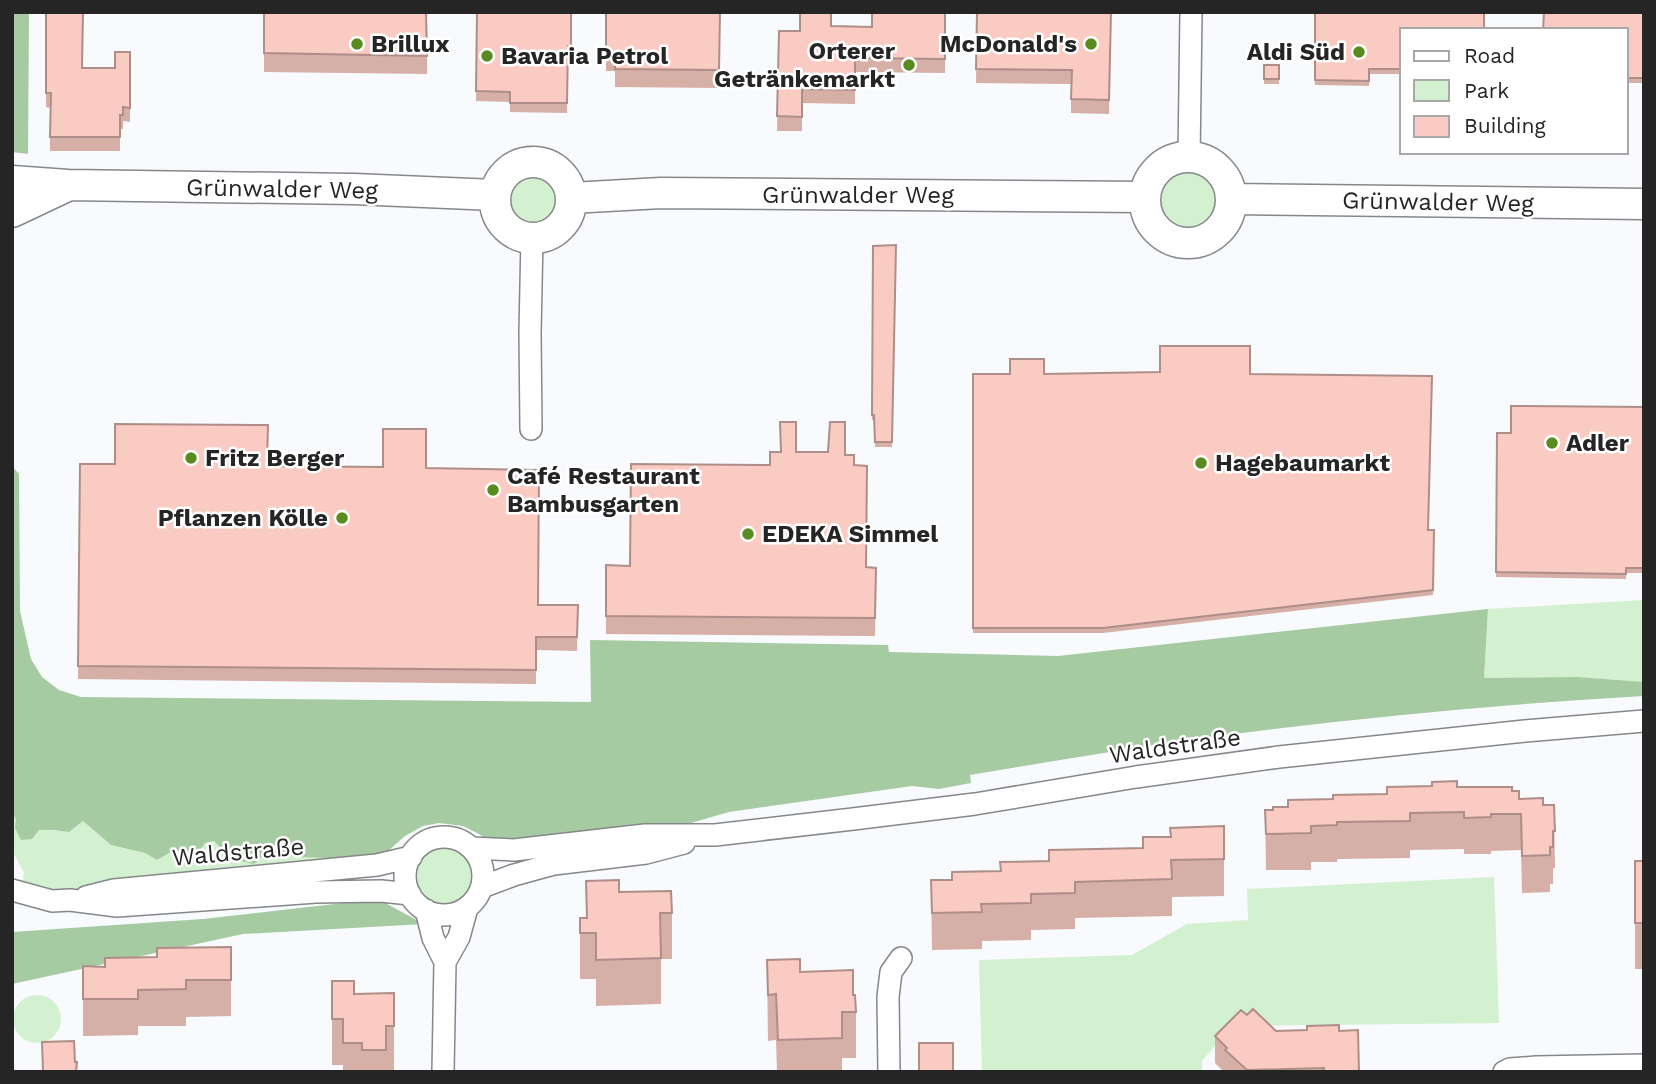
<svg xmlns="http://www.w3.org/2000/svg" width="1656" height="1084" font-family="'Work Sans',sans-serif">
<style>
.green{fill:#d3f0d0}
.forest{fill:#a6caa2}
.lines{fill:none;stroke-linecap:round;stroke-linejoin:round}
.minor-casing{stroke:#86878a;stroke-width:24}
.secondary-casing{stroke:#86878a;stroke-width:33}
.minor{stroke:#fff;stroke-width:21}
.secondary{stroke:#fff;stroke-width:30}
.wall{fill:#d6afa7}
.building{fill:#f9cbc2;stroke:#ae8e88;stroke-width:2}
.poi-dot{fill:#5a8b20;stroke:#fff;stroke-width:2.5}
.labels{text-anchor:middle;dominant-baseline:central;stroke-width:5;stroke-linejoin:round;paint-order:stroke}
.poi-label{font-size:24px;font-weight:bold;fill:#252526;stroke:#fff;text-anchor:start}
.street-label{font-size:24px;fill:#252526;stroke:#fff}
</style>
<rect width="100%" height="100%" fill="#f8fafd"/>
<path class="green" d="M1153 199a35 35 0 1 1 70 0a35 35 0 1 1-70 0Z
M504 200a29 29 0 1 1 58 0a29 29 0 1 1-58 0Z
M1644,600V682L1578,677L1484,678L1488,609Z
M12,812C23,832 49,829 69,832L83,821L111,845L145,853L157,860C176,849 177,849 198,853L205,843L214,841L220,847L225,858L254,864L263,856L285,853L299,857H359L388,851L387,855L90,889C63,890 49,890 23,882L24,872L12,851Z
M415 876a29 29 0 1 1 58 0a29 29 0 1 1-58 0Z
M1494,877L1499,1023L1232,1026L1202,1061V1072H982L979,960L1132,955L1187,924L1248,920L1247,889Z
M13 1019a24 24 0 1 1 48 0a24 24 0 1 1-48 0Z"/>
<path class="forest" d="M12,12H29L28,154L12,152Z
M12,466L19,474L20,611L31,659L42,677L59,690L81,697L591,702L590,640L888,645L889,652L1058,656L1488,609L1484,678L1578,677L1644,682V696C1520,703 1397,714 1274,729C1172,741 1071,758 970,775L971,783L939,789L912,786L729,812L684,825L526,840H488L479,834L463,826L439,823L423,826L405,836L388,851L359,857L330,858L299,857L285,853L263,856L254,864L225,858L220,847L214,841L205,843L198,853L191,856L180,850L171,852L157,860L145,853L111,845L83,821L69,832L54,830H39L32,839L21,840L15,828L16,819L12,812Z
M378,899L424,924L243,934L12,984V932L203,919Z"/>
<g class="lines">
<g class="minor-casing">
<path id="minor" d="M1189,157L1191,12
M531,429L530,333L532,238
M405 876a39 39 0 1 1 78 0a39 39 0 1 1-78 0Z
M471,848L514,850L645,835H715L853,819L975,804L1136,777L1279,757L1525,731L1644,721
M482,887L514,875L554,864L646,853L684,843
M12,890L52,901L70,900L117,906L316,892L381,891L410,894
M86,897L114,890L377,865L411,857
M426,910L433,938L445,962L443,1072
M445,962L459,937L467,908
M889,1072L888,997L891,972L901,958
M1504,1072L1510,1069L1536,1067L1644,1065"/>
</g>
<g class="secondary-casing">
<path id="secondary" d="M1145 200a43 43 0 1 1 86 0a43 43 0 1 1-86 0Z
M495 200a38 38 0 1 1 76 0a38 38 0 1 1-76 0Z
M12,181L68,185L354,189L495,195
M571,198L661,193L1144,197
M1231,199L1644,204
M12,212L65,187"/>
</g>
<use href="#minor" class="minor"/>
<use href="#secondary" class="secondary"/>
</g>
<path class="wall" d="M46,12L82,68H115L130,52V122L123,121V129H120V151H50V108L46,107Z
M264,12L427,56V74L264,72Z
M477,12H571V55H568L567,113L510,112V102L476,101Z
M720,12L719,88L615,87V71H606V52Z
M945,12V73L855,72V104L802,103V131H777L779,31H800L831,26L872,27Z
M977,12H1111L1109,114L1071,113V84L976,83Z
M1315,12L1402,30V74H1369V86L1315,85Z
M1644,12V83H1626V30Z
M1264,65H1279V84H1264Z
M896,245L892,447H875L874,420H872L873,246Z
M973,374H1250L1428,530H1434L1433,595L1103,633H973Z
M1644,407V573H1626V579L1496,577L1497,433H1511Z
M796,452L845,455L854,465L866,567L876,568L875,636L606,634V565L630,566L770,465Z
M80,464L426,468L538,605H578L577,651L536,650V684L78,679Z
M1457,787L1512,791L1519,799L1543,805H1554L1555,868H1553V884H1550V892L1522,893L1521,850L1491,851V854H1464V849L1410,850V858L1337,859V862H1311V870H1266L1265,810H1273L1333,799Z
M1143,848L1224,859V896L1172,897V916L1075,918V929L1031,930V940L982,941V949L932,950L931,880H952L1049,861Z
M1635,861H1644V969H1635Z
M586,881L619,892L672,913V959H661V1004L596,1006V979H580V918H586Z
M231,947V1016L186,1017V1026H138V1035L83,1036V966L105,967L157,957Z
M767,960L800,972L853,995L856,1012V1058H842V1072H777L776,1040L768,1041Z
M332,981L354,994L394,993V1072H343V1065H332Z
M1247,1015L1276,1031H1339L1359,1072H1224L1215,1063V1036Z"/>
<path class="building" d="M46,12H83L82,68H115V52H130V108L123,107V115H120V137H50L51,93H46Z
M264,12H426L427,56L264,53Z
M477,12H571V46H568L567,103H510V92L476,91Z
M606,12H720L719,70L615,69V52H606Z
M800,12H831V26L872,27V12H945V59L855,58V90L802,89V117L777,116L779,31H800Z
M977,12H1111L1109,100L1071,99L1072,70L976,69Z
M1315,12H1484V30H1402V69H1369V81L1315,80Z
M1544,12H1644V78H1626V30H1543Z
M1264,65H1279V79H1264Z
M896,245L892,442H875L874,415H872L873,246Z
M1160,346H1250V374L1432,376L1428,530H1434L1433,590L1103,628H973V374H1010V359H1044V374L1160,372Z
M1511,406L1644,407V568H1626V574L1496,572L1497,433H1511Z
M780,422H796V452H828L830,422H845V455H854V465L867,466L866,567L876,568L875,618L606,616V565L630,566L631,464L770,465V452H781Z
M115,424L268,425L267,466L383,467V429H426V468L539,470L538,605H578L577,637H536V670L78,666L80,464H115Z
M1457,781V787H1512V791H1519V799L1543,798V805H1554L1555,831H1553V847H1550V855L1522,856L1521,814H1491V817L1464,818V812L1410,813V821L1337,822V825L1311,826V833L1266,834L1265,810H1273V807H1288V800L1333,799V795L1387,794V787L1432,786V782Z
M1224,826V859L1171,860L1172,879L1075,882V893L1031,894V903L981,904L982,912L932,913L931,880H952V872L1001,871L1000,862L1049,861V850L1143,848V837H1171L1170,828Z
M1635,861H1644V923H1635Z
M619,880V892L671,891L672,913H660L661,958L596,960V933H580V918H587L586,881Z
M231,947V980H186V989L138,990V999H83V966L105,967V958L157,957V948Z
M800,959V972L853,970V995H855L856,1012H842V1038L778,1040L776,994L768,995L767,960Z
M332,981H354V994L394,993V1026H386V1050H362V1043H343V1019H332Z
M1253,1009L1276,1031L1307,1030V1026L1339,1025V1031L1358,1030L1359,1072H1324V1068L1247,1070L1225,1050L1227,1048L1215,1036L1241,1010L1247,1015Z
M74,1041L75,1062H77L76,1072H43L42,1042Z
M919,1043H953V1072H919Z"/>
<g class="poi-dot">
<circle cx="357" cy="44" r="7"/>
<circle cx="1091" cy="44" r="7"/>
<circle cx="1359" cy="52" r="7"/>
<circle cx="487" cy="56" r="7"/>
<circle cx="909" cy="65" r="7"/>
<circle cx="1552" cy="443" r="7"/>
<circle cx="191" cy="458" r="7"/>
<circle cx="1201" cy="463" r="7"/>
<circle cx="493" cy="490" r="7"/>
<circle cx="342" cy="518" r="7"/>
<circle cx="748" cy="534" r="7"/>
</g>
<g class="labels">
<g class="poi-label">
<text x="371" y="44">Brillux</text>
<text x="1077" y="44" text-anchor="end">McDonald's</text>
<text x="895" y="51" text-anchor="end">Orterer<tspan x="895" dy="28">Getränkemarkt</tspan></text>
<text x="1345" y="52" text-anchor="end">Aldi Süd</text>
<text x="501" y="56">Bavaria Petrol</text>
<text x="1566" y="443">Adler</text>
<text x="205" y="458">Fritz Berger</text>
<text x="1215" y="463">Hagebaumarkt</text>
<text x="507" y="476">Café Restaurant<tspan x="507" dy="28">Bambusgarten</tspan></text>
<text x="328" y="518" text-anchor="end">Pflanzen Kölle</text>
<text x="762" y="534">EDEKA Simmel</text>
</g>
<g class="street-label">
<text transform="translate(282 189) rotate(1)">Grünwalder Weg</text>
<text x="858" y="195">Grünwalder Weg</text>
<text transform="translate(1438 202) rotate(1)">Grünwalder Weg</text>
<text transform="translate(1175 746) rotate(-8)">Waldstraße</text>
<text transform="translate(238 852) rotate(-5)">Waldstraße</text>
</g>
</g>
<rect width="1656" height="1084" fill="none" stroke="#252526" stroke-width="28"/>
<rect x="1400" y="28" width="228" height="126" fill="#ffffff" stroke="#a8a8a8" stroke-width="2"/>
<rect x="1414" y="51" width="35" height="10" fill="#ffffff" stroke="#a8a8a8" stroke-width="2"/>
<text x="1464" y="63" font-size="21" fill="#252526">Road</text>
<rect x="1414" y="80" width="35" height="21" fill="#d3f0d0" stroke="#a8a8a8" stroke-width="2"/>
<text x="1464" y="98" font-size="21" fill="#252526">Park</text>
<rect x="1414" y="116" width="35" height="21" fill="#f9cbc2" stroke="#a8a8a8" stroke-width="2"/>
<text x="1464" y="133" font-size="21" fill="#252526">Building</text>
</svg>
